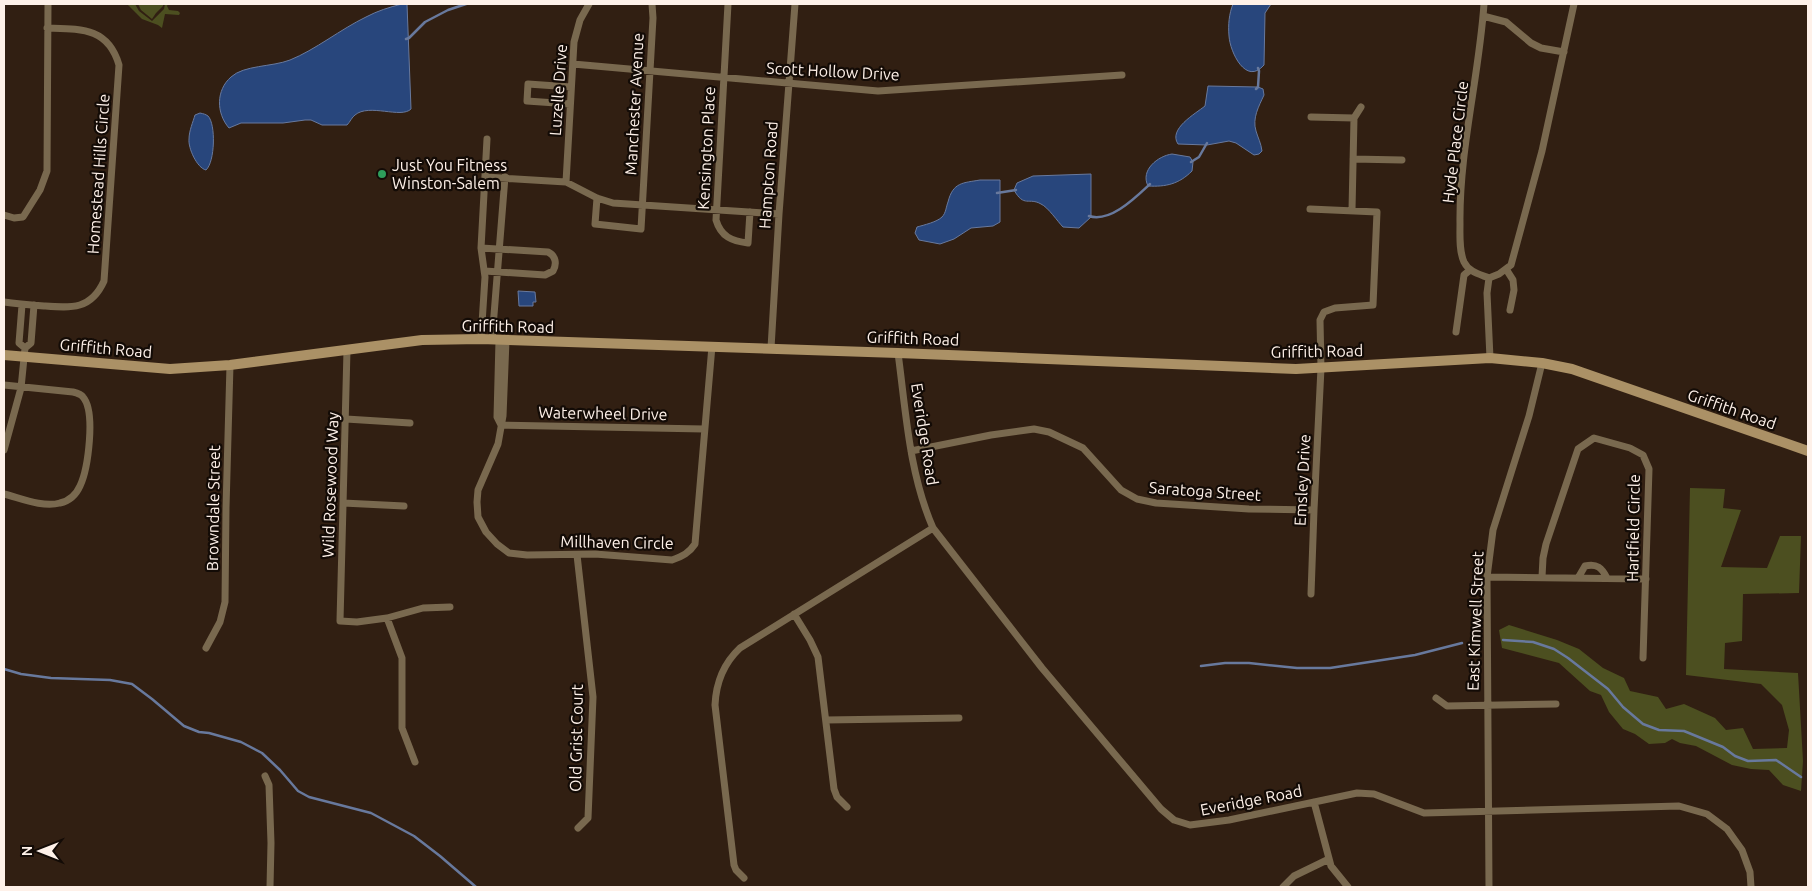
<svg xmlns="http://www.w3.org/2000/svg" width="1812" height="891" font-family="Ubuntu,sans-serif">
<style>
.green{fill:#4c4f20}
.water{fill:#28467c;stroke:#68799d}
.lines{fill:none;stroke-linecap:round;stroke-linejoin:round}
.stream{stroke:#68799d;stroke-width:2.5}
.street{stroke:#79694f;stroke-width:7}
.secondary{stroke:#ab9166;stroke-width:10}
.leisure-dot{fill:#2e9e5b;stroke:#130b06;stroke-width:2}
.labels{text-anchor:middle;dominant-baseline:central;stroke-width:4.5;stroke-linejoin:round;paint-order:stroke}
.street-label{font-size:16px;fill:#fef1e9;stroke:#130b06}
.poi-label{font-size:16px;fill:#fef1e9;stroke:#130b06;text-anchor:start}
</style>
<rect width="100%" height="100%" fill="#311f12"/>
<path class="green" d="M127,4H135L139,11L152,21L164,9L165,4H168L167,6L169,10L178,11L180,13L179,15L165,14L162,28L158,25L142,19Z
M138,4H163V6L156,13L152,19L141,10Z
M1690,488L1725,489L1723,508L1741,510L1721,567L1767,568L1780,536H1801L1799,593L1743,594L1742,641L1725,643L1724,669L1798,673L1803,761L1801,791L1783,785L1769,770L1751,769L1732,765L1696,746L1680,743L1672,739L1665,743L1649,744L1635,734L1623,729L1609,712L1601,695L1590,691L1559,663L1502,648L1499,630L1509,625L1557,640L1579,649L1603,668L1624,678L1630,691L1658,697L1666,709L1684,704L1715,718L1726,730L1743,728L1753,749L1787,748L1789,730L1782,705L1761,684L1686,675Z"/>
<path class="water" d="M402,4H407L411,109C401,119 369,103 355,115C352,117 350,122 347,125H322L311,120H305L283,123H241L229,128C216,113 216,90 231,77C244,65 272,67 290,60C315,50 341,29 366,17C377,11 390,7 402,4Z
M1233,4H1271L1265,13L1264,65C1246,86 1230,52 1229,36C1228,25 1229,14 1233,4Z
M1208,86L1258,87L1263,89L1264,95C1259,106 1252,118 1256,131C1258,138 1261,143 1262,151L1259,154L1254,155L1236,143L1229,141L1207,145L1178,144C1168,129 1195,114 1205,106Z
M200,113C204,114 205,114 208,116C216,124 215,162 206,170C197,168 188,148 189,139C189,131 193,122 195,115Z
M1172,154L1190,157L1193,162L1192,171C1179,184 1166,187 1148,186C1140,170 1158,156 1172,154Z
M1091,174V217L1079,228L1063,227C1058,222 1048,207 1041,204C1029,197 1024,208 1014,190L1017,183L1033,176Z
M980,180H1000V222L993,226L971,228L954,239L940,244L919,240L915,233L917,227C924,225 937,222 942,217C946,213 946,207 948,202C953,182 963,183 980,180Z
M518,291L535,292L536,302H533V306H519Z"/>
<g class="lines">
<path class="stream" d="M406,39L409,38L425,22L448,10L466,4
M1256,89L1258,87L1259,71L1258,68
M1191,162L1199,157L1207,143
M997,193L1016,190
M1089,216C1110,223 1135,198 1150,184
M1503,640L1533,642L1554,649L1568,658L1608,689L1623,707L1643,724L1659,730L1684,731L1723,747L1735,756L1748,761L1776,760L1801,777
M1201,666L1225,663H1249L1297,668H1330L1415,655L1462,643
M4,669L21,674L51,678L110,680L132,684L152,699L184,726L199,732L209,733L241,742L262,753L280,770L298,791L309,797L371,813L414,836L440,856L476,887"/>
<path class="street" d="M728,4L716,220C721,237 732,241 748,243L750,212
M1484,4C1479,77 1459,150 1460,224C1460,236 1459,251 1464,262C1469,272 1479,274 1489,278L1499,274L1511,265L1542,151L1574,4
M1483,16L1506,22L1531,43L1541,48L1564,52
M573,64L878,91L1122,75
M570,104L527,101L528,84L571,87
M1311,117L1354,118
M1353,159L1402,160
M485,177L566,182L597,198L613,203L779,214
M566,182L574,42L580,20L589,4
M597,198L595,224L641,229L653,18L652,4
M1310,209L1377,212L1373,305L1335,308L1324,312L1320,320L1321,368L1314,510L1311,594
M1352,210L1354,118L1361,107
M4,215L14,218L23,217L40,190L47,171L48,4
M481,248L548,252C556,256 557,264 553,271L545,275L485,271
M1506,269L1513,280L1514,290L1510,310
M1489,278L1487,293L1490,358
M4,302C17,304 30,305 44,306C71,308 91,310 104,281L119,65C108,27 80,29 47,28
M22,305L19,343L25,348
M1456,332L1464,275L1470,270
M481,339L485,277L481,248L487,139
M492,340L505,177
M499,340L497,417L501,425
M506,340L503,416L498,444L478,490L477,502L478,517L486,532L497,544L509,553L527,555L595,554L672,560C683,556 689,553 695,544L712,346
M771,348L779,214L795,4
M347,350L340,621L357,622L387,618L423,608L450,607
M898,353C906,412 909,473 933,528L1042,668L1161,809L1174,820L1190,825L1229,820L1357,793L1374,794L1424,813L1679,806L1707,814L1727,829L1742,850L1750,872L1751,887
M4,385L73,392C77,393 81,394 83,397C96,412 88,469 80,486C76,495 69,501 60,503C43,508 20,498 4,494
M346,419L410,423
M501,425L704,429
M4,450L21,388L25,348L31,343L34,305
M911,451L991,435L1034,429L1049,432L1083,448L1121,490L1137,499L1156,503L1249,509L1314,510
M343,503L404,506
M577,555L593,697L588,818L578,828
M1487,577L1646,579
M1542,577L1543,558L1546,544L1578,449L1594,438L1630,448L1643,455L1649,469L1643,658
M1578,578L1585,566C1597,563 1602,568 1607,578
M794,614L810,640L818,657L834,789L837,797L847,807
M387,618L402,658V728L415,762
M206,648L220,622L225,602L226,508L230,365
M1436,698L1447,706L1556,704
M826,720L959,718
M265,776L269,785L271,843L270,887
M1314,802L1331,866L1348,887
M744,878L736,870L734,865L715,705C716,683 724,663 740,648L933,528
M1283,887L1294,876L1329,859
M1489,887L1487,577L1493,530L1529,416L1542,363"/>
<path class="secondary" d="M4,355L170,369L230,365L422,340L481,339L898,353L1296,369L1490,358L1542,363L1572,369L1808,451"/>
</g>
<circle class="leisure-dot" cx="382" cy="174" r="5"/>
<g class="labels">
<g class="street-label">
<text transform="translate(833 71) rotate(3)">Scott Hollow Drive</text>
<text transform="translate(558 90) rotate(-86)">Luzelle Drive</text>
<text transform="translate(634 104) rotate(-87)">Manchester Avenue</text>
<text transform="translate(1455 142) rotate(-83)">Hyde Place Circle</text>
<text transform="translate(706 148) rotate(-87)">Kensington Place</text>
<text transform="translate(98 174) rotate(-86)">Homestead Hills Circle</text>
<text transform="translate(768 175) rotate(-86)">Hampton Road</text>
<text transform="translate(508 326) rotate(1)">Griffith Road</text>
<text transform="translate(913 338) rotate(2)">Griffith Road</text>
<text transform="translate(106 348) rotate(5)">Griffith Road</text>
<text transform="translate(1317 351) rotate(-1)">Griffith Road</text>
<text transform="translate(1732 409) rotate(19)">Griffith Road</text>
<text transform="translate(603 413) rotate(1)">Waterwheel Drive</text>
<text transform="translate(925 434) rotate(81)">Everidge Road</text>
<text transform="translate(1302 480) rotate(-87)">Emsley Drive</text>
<text transform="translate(330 485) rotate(-88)">Wild Rosewood Way</text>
<text transform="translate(1205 491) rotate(4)">Saratoga Street</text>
<text transform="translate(213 508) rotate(-89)">Browndale Street</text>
<text transform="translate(1633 528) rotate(-89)">Hartfield Circle</text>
<text transform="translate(617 542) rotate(1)">Millhaven Circle</text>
<text transform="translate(1475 621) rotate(-88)">East Kimwell Street</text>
<text transform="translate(576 738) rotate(-89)">Old Grist Court</text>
<text transform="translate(1251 800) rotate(-11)">Everidge Road</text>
</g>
<g class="poi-label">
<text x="392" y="165">Just You Fitness<tspan x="392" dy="18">Winston-Salem</tspan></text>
</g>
</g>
<rect width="1812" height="891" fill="none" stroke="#fef1e9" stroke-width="10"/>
<g transform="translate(40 851) rotate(270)" stroke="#130b06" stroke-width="4" paint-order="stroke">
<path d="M0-4L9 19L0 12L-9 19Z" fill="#fef1e9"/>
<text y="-8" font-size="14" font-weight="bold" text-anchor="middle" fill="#fef1e9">N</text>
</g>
</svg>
